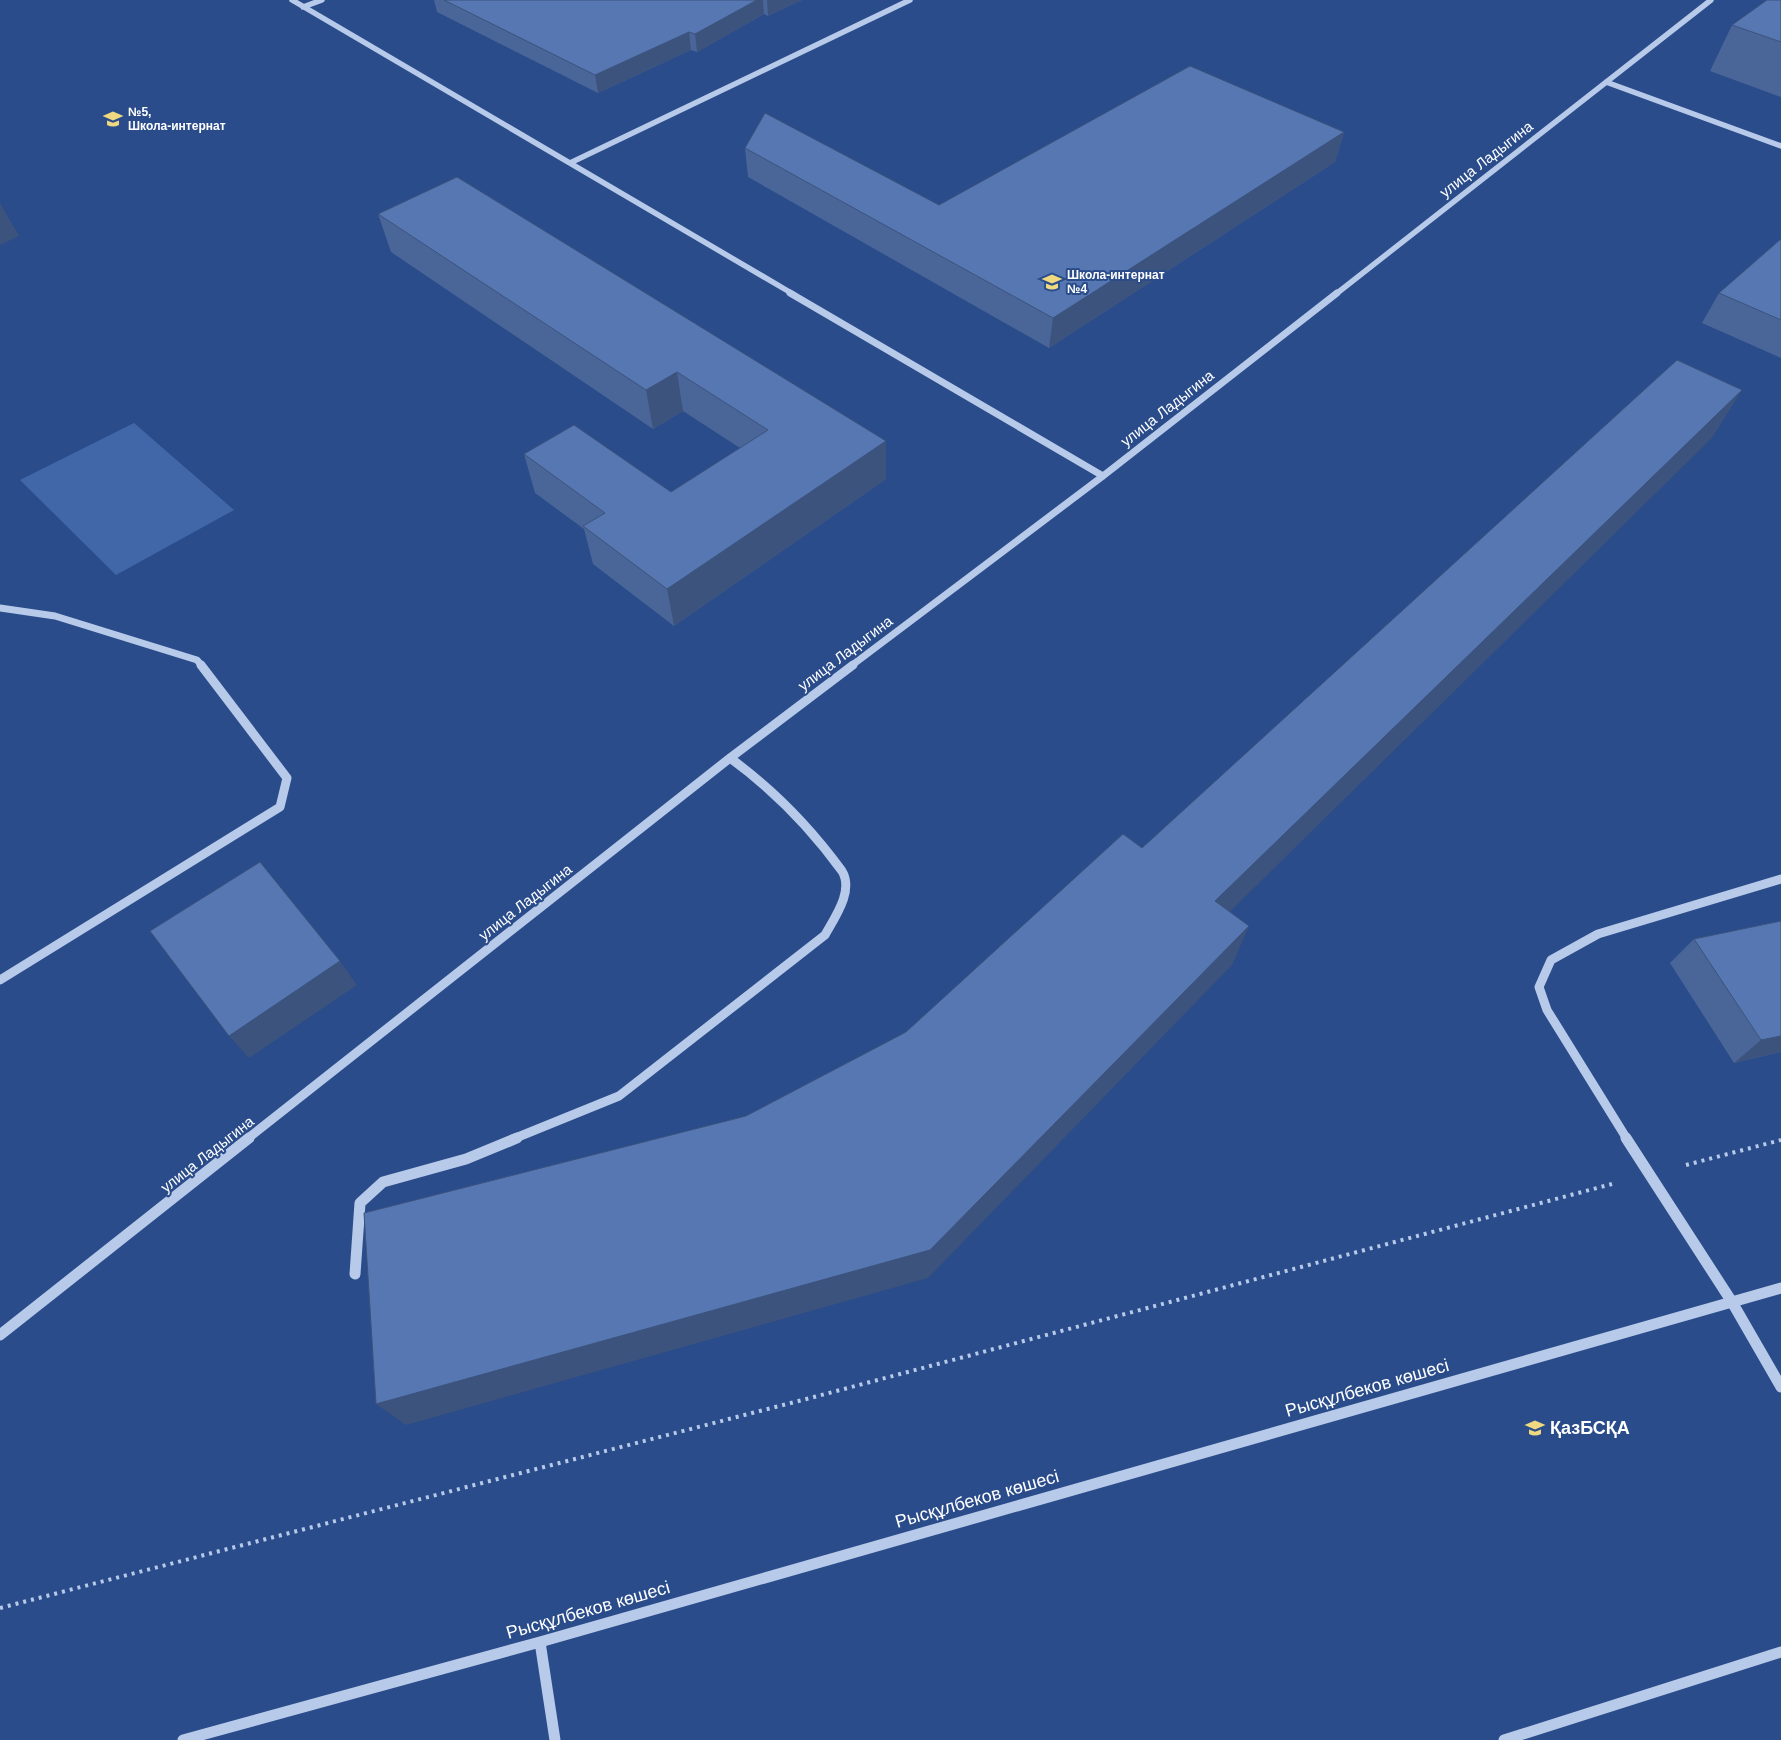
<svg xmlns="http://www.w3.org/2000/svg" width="1781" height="1740" font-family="Arial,sans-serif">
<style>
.green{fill:#4267a8}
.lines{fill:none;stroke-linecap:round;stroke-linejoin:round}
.path{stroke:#b8cae9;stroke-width:4;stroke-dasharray:3 5;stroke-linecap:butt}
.minor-far3{stroke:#b8cae9;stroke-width:5.5}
.minor-far2{stroke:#b8cae9;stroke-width:7}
.minor-far1{stroke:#b8cae9;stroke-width:9}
.minor{stroke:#b8cae9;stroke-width:11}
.wall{fill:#4a6699}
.shaded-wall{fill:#3c537d}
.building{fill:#5677b2;stroke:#3c537d}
.labels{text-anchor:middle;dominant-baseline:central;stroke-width:4;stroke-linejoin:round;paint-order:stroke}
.far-poi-label{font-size:12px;font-weight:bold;fill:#fff;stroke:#2a4c8a;text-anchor:start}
.street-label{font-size:15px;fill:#fff;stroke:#2a4c8a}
.near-street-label{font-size:18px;fill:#fff;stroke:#2a4c8a}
.near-poi-label{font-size:18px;font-weight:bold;fill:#fff;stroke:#2a4c8a;text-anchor:start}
</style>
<rect width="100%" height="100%" fill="#2a4c8a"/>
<path class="green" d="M134,423L234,510L116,575L20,480Z"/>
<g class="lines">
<path class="path" d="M1686,1165L1781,1140
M0,1608L814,1397L1612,1184"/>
<path class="minor-far3" d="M292,0L793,294
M303,7L322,0
M1606,82L1781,146
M570,163L910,0
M1336,294L1711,0"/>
<path class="minor-far2" d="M790,293L1103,476
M0,608L55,616L197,660L202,666
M851,666L1103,476L1337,293"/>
<path class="minor-far1" d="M0,980L280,807L287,778L201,665
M247,1139L730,758L853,665
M513,1139L619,1096L825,935C835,917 854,891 842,871C810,827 774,790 730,758
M1627,1139L1547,1010L1539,987L1551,960L1598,934L1781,879"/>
<path class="minor" d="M1626,1138L1732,1302L1781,1387
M355,1274L360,1203L383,1182L466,1159L517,1138
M0,1335L249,1138
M540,1642L555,1740
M183,1740L540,1642L1781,1288
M1504,1740L1781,1652"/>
</g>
<path class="wall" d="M434,0H802L768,16L764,14L697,52L691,50L598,93L437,12Z
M1781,0V97L1710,71L1732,25Z
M1344,132L1335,162L1049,348L748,177L745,148L939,205Z
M378,214L886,479L674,626L593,564L584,529L535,493L524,454L671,492L740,448L683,411L653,429L391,252Z
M1781,239V358L1702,323L1719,293Z
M1781,921V1052L1734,1063L1670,963L1694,939Z"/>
<path class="shaded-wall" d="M757,0H763L764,14L697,52L695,34Z
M767,0H802L768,16Z
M689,32L691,50L598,93L595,75Z
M1344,132L1335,162L1049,348L1053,318Z
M0,203L19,236L0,245Z
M677,372L683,411L653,429L646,390Z
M1742,390L1712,438L1200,941L1215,901Z
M886,441V479L674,626L667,589Z
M1249,926L1232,965L928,1278L406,1425L376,1404Z
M340,961L357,985L249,1058L229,1036Z
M1781,1036V1052L1734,1063L1761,1040Z"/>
<path class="building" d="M444,0H757L695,34L689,32L595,75Z
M1767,0H1781V42L1732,25Z
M1190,66L1344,132L1053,318L745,148L765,113L939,205Z
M457,177L886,441L667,589L583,526L605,513L524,454L574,425L671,492L768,430L677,372L646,390L378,214Z
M1781,239V320L1719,293Z
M1677,360L1742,390L1215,901L1249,926L930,1250L376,1404L364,1213L746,1116L906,1032L1123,834L1142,848Z
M260,862L340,961L229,1036L150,931Z
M1781,921V1036L1761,1040L1694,939Z"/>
<defs>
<g id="school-bare" transform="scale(1.5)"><path d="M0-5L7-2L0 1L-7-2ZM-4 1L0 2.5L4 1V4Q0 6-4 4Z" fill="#efd980" stroke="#2a4c8a" stroke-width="2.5" paint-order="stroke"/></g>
<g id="university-bare" transform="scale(1.5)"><path d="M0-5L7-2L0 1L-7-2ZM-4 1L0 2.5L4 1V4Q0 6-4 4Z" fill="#efd980" stroke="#2a4c8a" stroke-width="2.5" paint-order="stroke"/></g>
</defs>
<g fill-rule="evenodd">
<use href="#school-bare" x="113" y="119"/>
<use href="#school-bare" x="1052" y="282"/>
<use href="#university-bare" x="1535" y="1428"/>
</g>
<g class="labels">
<g class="far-poi-label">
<text x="128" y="112">№5,<tspan x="128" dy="14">Школа-интернат</tspan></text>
<text x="1067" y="275">Школа-интернат<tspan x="1067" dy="14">№4</tspan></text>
</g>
<g class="street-label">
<text transform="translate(1486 159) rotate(-38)">улица Ладыгина</text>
<text transform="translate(1167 408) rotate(-38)">улица Ладыгина</text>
<text transform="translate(845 653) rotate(-37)">улица Ладыгина</text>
<text transform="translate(525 902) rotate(-38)">улица Ладыгина</text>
<text transform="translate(207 1154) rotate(-38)">улица Ладыгина</text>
</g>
<g class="near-street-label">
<text transform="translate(1367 1388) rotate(-16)">Рысқұлбеков көшесі</text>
<text transform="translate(977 1499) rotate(-16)">Рысқұлбеков көшесі</text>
<text transform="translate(588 1610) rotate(-16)">Рысқұлбеков көшесі</text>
</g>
<g class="near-poi-label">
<text x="1550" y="1428">ҚазБСҚА</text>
</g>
</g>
</svg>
